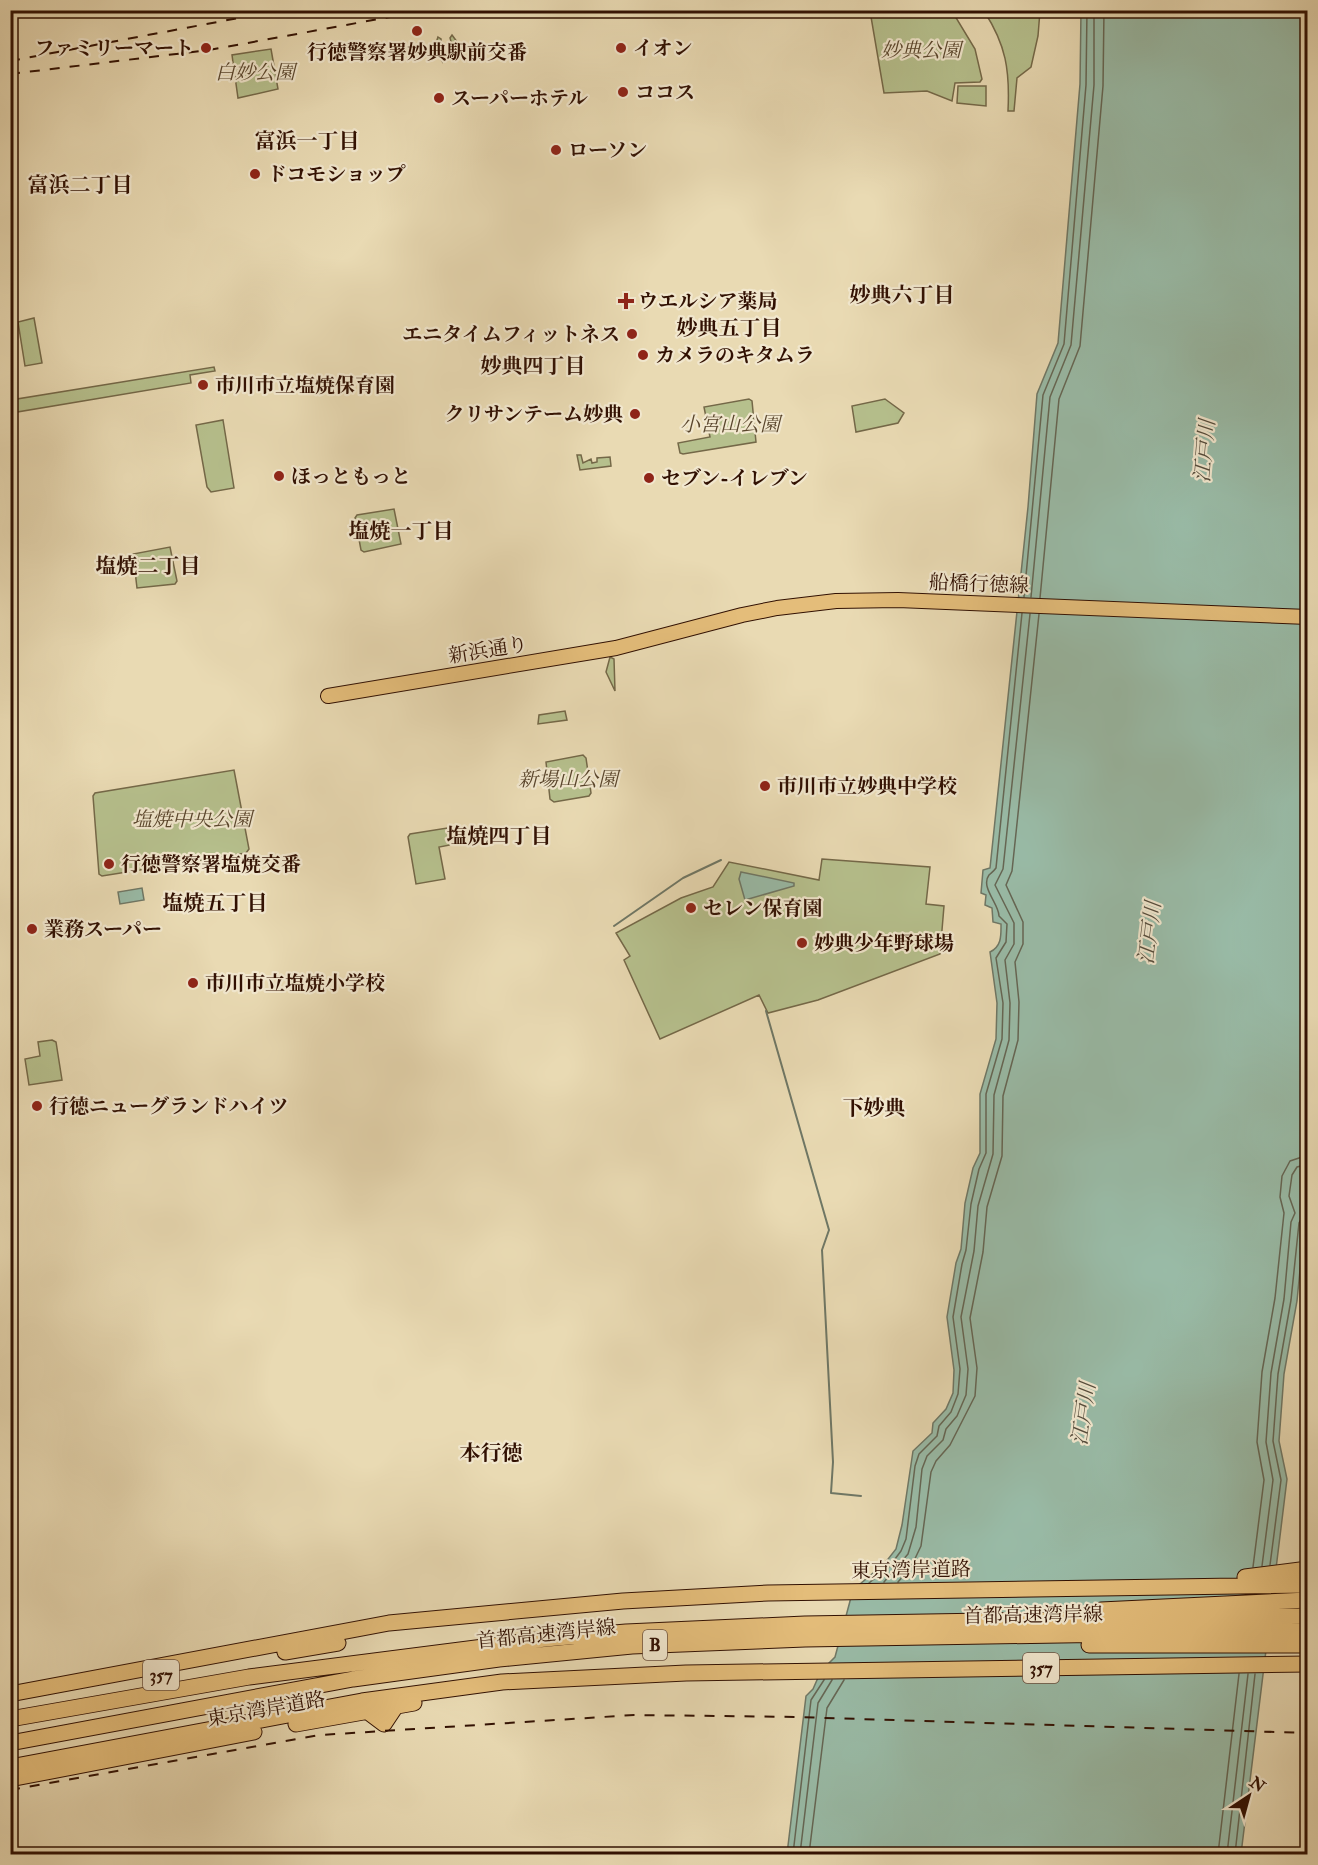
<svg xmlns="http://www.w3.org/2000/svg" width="1318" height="1865" font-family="'IM FELL Double Pica','Noto Serif JP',serif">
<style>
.green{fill:#b6c08d;stroke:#746848;stroke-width:1.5}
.water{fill:#99bba7;stroke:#6f7765;stroke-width:1.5}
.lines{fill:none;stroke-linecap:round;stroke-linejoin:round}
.shore{stroke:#656654;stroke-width:1.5}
.stream{stroke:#6f7765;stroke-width:2}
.major-casing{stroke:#311002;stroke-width:16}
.highway-casing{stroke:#311002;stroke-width:17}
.major{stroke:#e4bd7a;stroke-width:14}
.highway{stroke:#e4bd7a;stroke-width:15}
.rail{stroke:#311002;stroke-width:2;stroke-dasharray:10 10;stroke-linecap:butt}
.poi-dot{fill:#8f2418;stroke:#f1e7ce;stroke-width:2}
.labels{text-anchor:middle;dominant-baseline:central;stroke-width:4.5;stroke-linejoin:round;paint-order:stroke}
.shield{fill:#f1e7ce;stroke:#6b503f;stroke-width:1.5}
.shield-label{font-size:18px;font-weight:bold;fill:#311002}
.poi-label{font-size:20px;font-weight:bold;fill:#311002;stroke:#f1e7ce;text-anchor:start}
.park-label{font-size:20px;font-style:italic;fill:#59452c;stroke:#f1e7ce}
.street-label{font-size:20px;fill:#311002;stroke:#f1e7ce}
.neighbourhood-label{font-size:21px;font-weight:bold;fill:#311002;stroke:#f1e7ce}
.water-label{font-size:21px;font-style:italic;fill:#554c3c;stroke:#f1e7ce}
</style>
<rect width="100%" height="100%" fill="#e9dab3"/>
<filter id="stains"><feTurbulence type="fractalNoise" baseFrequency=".00333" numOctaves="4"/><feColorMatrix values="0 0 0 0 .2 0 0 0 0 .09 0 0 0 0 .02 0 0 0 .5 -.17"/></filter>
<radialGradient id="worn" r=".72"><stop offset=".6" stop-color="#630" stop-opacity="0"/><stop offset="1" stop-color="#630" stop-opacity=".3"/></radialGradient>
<path class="green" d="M870,11H952L975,49L982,79L980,82L955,83L952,101L927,91L884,93Z
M984,11H1040L1038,36L1031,67L1017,78L1014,111H1008C1010,70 1006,45 984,11Z
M452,35L460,46L456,59L450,38Z
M438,37L441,39L442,61L434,49Z
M271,49L278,89L238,98L232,55Z
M958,86H986V106L957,103Z
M34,318L42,363L25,366L18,322Z
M214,367L215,371L190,375L191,383L11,413V400Z
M749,399L752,401L756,442L683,454L680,453L678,443L710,437L704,407Z
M885,399L904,413L898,423L856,432L852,406Z
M223,420L234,488L211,492L207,487L196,425Z
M577,455H581L583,463L591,459L592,463L597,462V458L610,457L611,466L580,470Z
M394,509L401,544L364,552L361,550L355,518L357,515Z
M170,547L177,581L175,584L137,588L133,554Z
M610,657L614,659L615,691L606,672Z
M565,711L567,720L538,724L539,715Z
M583,755L586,758L591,793L589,796L554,802L550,799L546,762Z
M234,770L249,849L246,853L102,876L99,874L93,796L95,793Z
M447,828L450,845L439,847L445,879L416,884L408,837L410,834Z
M822,859L930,867L926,904L944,906L940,954L818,1000L768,1013L759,995L660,1039L624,960L630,956L616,933L681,898L713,887L729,862L819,880Z
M52,1040L56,1042L62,1080L29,1085L25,1059L40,1056L38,1042Z"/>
<path class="water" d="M1081,11H1307L1308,1156L1303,1194L1306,1208L1297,1301L1284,1374L1279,1441L1287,1479L1241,1854H787L806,1696L813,1689L821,1671L835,1657L853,1590L885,1563L896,1549L902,1525L913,1451L932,1433L933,1423L946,1409L953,1393L954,1370L947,1317L956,1263L961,1249L965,1203L973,1168L980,1153V1094L996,1039L997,1003L990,952C1002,946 1001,935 1001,924L993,922L992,908L985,905L986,895L981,893L983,870L990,868L1028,507L1037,394L1058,343L1080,84Z
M741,872L794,883V886L745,900L739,879Z
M142,888L144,900L120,904L118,892Z"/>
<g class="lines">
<path class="shore" d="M1024,597L1043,395L1064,344L1086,85L1087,10
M1031,597L1050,397L1071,345L1094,85V10
M1040,598L1059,399L1080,346L1103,86L1104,10
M1270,1565L1281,1480L1273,1441L1278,1374L1291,1300L1299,1223L1302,1218L1308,1217
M1262,1566L1273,1480L1266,1442L1271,1373L1284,1299L1291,1222L1295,1213L1289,1196L1292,1175L1297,1167L1308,1164
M1253,1567L1264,1480L1257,1442L1262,1372L1275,1298L1284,1213L1280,1197L1282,1176L1290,1161L1308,1155
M884,1582L908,1554L916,1527L922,1469L927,1456L943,1440L946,1429L957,1416L966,1395L968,1369L961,1317L974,1251L978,1206L993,1154L994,1095L1009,1040L1010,1003L1005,960L1014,944V923L995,885L1003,869L1030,614
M898,1582L911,1567L921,1546L931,1472L936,1461L950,1445L975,1396L977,1368L970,1318L983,1252L987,1207L1002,1156L1003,1096L1018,1040L1019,1002L1015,962L1023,944V922L1006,885L1012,871L1039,614
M869,1583L889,1567L901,1551L906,1539L915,1466L919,1454L937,1436L939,1426L951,1412L958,1394L960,1369L953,1317L962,1264L966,1250L971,1204L979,1169L986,1153V1094L1002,1039L1003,1003L996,958L1006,942L1007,924L999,916C999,904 980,887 989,875C991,873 994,871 996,868L1022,613
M793,1854L811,1700L824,1680
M800,1854L818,1703L832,1680
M809,1854L827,1708L844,1680
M1218,1854L1239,1674
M1227,1854L1248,1674
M1235,1854L1255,1674"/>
<path class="stream" d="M614,926L683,878L721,860
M766,1011L829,1230L822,1250L833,1462L831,1493L861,1496"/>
<g class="major-casing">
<path id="major" d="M328,696L616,648L742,615L777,608L836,601L898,600L1308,617"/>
</g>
<g class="highway-casing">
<path id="highway" d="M1245,1577L1308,1569
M1101,1610L1308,1600
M1089,1645H1308
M285,1652L338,1643
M10,1694L389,1623L623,1601L768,1593L1308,1585
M368,1712L384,1724L396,1706
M10,1719L249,1677L545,1639L626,1632L805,1624L1308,1616
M296,1724L414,1703
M10,1743L353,1679L499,1659L632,1646L805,1639L1308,1631
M10,1767L362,1701L502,1682L686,1673L1308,1664
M10,1779L254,1732"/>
</g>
<use href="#major" class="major"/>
<use href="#highway" class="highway"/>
<path class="rail" d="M10,61L281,10
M10,74L209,50L428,10
M10,1790L320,1735L634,1715L796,1717L1308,1733"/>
</g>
<g class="poi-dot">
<circle cx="417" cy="31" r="6"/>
<circle cx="206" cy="48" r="6"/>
<circle cx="621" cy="48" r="6"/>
<circle cx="623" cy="92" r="6"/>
<circle cx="439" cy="98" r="6"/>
<circle cx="556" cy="150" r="6"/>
<circle cx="255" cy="174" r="6"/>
<path d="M623 292h6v6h6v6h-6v6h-6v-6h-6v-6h6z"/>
<circle cx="632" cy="334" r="6"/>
<circle cx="643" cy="355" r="6"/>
<circle cx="203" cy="385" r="6"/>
<circle cx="635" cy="414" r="6"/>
<circle cx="279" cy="476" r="6"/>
<circle cx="649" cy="478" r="6"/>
<circle cx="765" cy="786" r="6"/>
<circle cx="109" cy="864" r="6"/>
<circle cx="691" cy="908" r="6"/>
<circle cx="32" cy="929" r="6"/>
<circle cx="802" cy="943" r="6"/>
<circle cx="193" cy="983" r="6"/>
<circle cx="37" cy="1106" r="6"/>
</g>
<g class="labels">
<g class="shield">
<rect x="643" y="1630" width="24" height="30" rx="4.5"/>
<rect x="1023" y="1653" width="36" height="30" rx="4.5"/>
<rect x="143" y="1660" width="36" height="30" rx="4.5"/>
</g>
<g class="shield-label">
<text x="655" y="1645">B</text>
<text x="1041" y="1668">357</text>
<text x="161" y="1675">357</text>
</g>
<g class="poi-label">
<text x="194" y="48" text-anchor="end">ファミリーマート</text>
<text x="633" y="48">イオン</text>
<text x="417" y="52" text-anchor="middle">行徳警察署妙典駅前交番</text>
<text x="635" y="92">ココス</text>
<text x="451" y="98">スーパーホテル</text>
<text x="568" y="150">ローソン</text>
<text x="267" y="174">ドコモショップ</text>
<text x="638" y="301">ウエルシア薬局</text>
<text x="620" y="334" text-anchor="end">エニタイムフィットネス</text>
<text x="655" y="355">カメラのキタムラ</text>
<text x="215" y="385">市川市立塩焼保育園</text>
<text x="623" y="414" text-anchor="end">クリサンテーム妙典</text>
<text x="291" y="476">ほっともっと</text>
<text x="661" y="478">セブン-イレブン</text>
<text x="777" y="786">市川市立妙典中学校</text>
<text x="121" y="864">行徳警察署塩焼交番</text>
<text x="703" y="908">セレン保育園</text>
<text x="44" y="929">業務スーパー</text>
<text x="814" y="943">妙典少年野球場</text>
<text x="205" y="983">市川市立塩焼小学校</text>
<text x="49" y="1106">行徳ニューグランドハイツ</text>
</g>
<g class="park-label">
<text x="921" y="50">妙典公園</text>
<text x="255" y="72">白妙公園</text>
<text x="730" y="424">小宮山公園</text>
<text x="568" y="779">新場山公園</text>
<text x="192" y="819">塩焼中央公園</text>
</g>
<g class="street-label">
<text transform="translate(979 584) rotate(2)">船橋行徳線</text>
<text transform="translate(488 650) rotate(-9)">新浜通り</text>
<text transform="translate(911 1570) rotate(-1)">東京湾岸道路</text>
<text transform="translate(1033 1615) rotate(-1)">首都高速湾岸線</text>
<text transform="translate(546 1634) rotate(-6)">首都高速湾岸線</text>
<text transform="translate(266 1709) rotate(-10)">東京湾岸道路</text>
</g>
<g class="neighbourhood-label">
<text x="307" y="141">富浜一丁目</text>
<text x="80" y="185">富浜二丁目</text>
<text x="902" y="295">妙典六丁目</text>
<text x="729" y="328">妙典五丁目</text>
<text x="533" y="366">妙典四丁目</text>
<text x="401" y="531">塩焼一丁目</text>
<text x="148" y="566">塩焼二丁目</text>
<text x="499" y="836">塩焼四丁目</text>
<text x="215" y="903">塩焼五丁目</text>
<text x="874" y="1108">下妙典</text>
<text x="491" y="1453">本行徳</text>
</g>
<g class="water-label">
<text transform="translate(1205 451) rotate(-85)">江戸川</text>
<text transform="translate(1150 933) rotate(-83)">江戸川</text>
<text transform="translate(1084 1414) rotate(-82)">江戸川</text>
</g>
</g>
<rect width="1318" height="1865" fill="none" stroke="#e9dab3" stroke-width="36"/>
<rect x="12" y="12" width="1294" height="1841" fill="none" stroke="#311002" stroke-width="3"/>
<rect x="18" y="18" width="1282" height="1829" fill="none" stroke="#311002" stroke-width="1.5"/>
<g transform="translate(1249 1796) rotate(36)" stroke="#f1e7ce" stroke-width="4.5" paint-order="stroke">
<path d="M0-4.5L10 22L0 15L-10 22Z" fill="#311002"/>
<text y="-9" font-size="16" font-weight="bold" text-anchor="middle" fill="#311002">N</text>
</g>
<rect width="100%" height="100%" filter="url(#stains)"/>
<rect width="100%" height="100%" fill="url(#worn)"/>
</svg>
